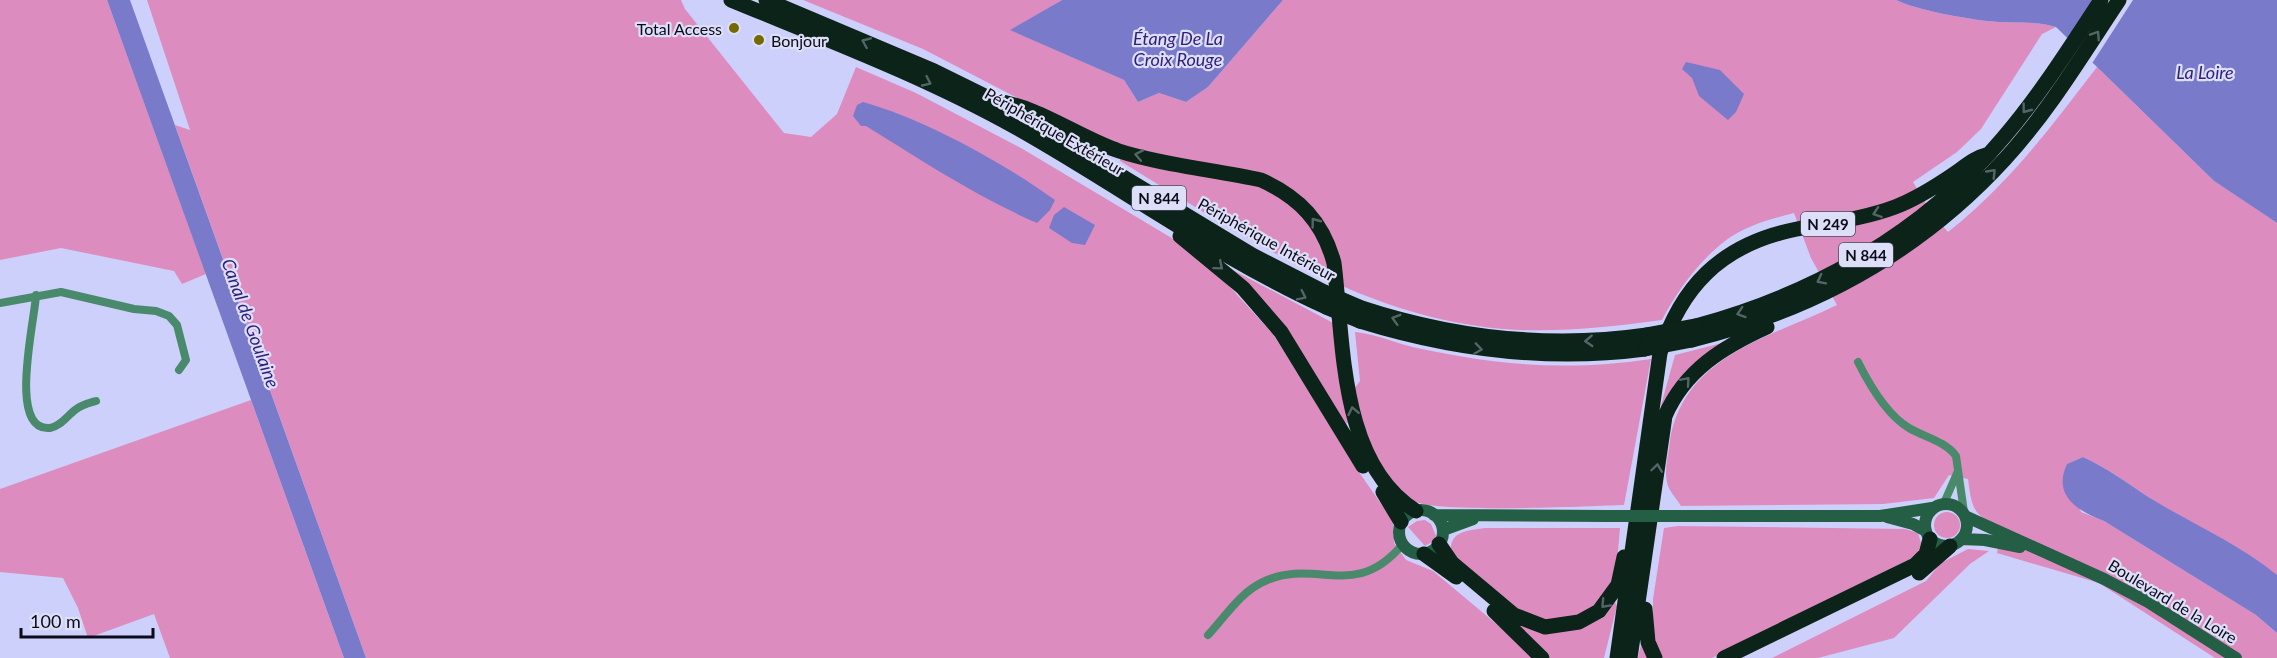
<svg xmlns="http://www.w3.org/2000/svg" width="2277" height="658" font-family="Lato,sans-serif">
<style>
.green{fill:#dd8cbf}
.water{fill:#7a7acb}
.pier{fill:#cdd0fa}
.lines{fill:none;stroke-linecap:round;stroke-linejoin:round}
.street{stroke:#4a8a6c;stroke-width:8}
.secondary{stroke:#245e45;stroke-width:12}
.highway{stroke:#0b2318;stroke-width:15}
.secondary-bridge{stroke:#245e45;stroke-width:12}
.highway-bridge{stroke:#0b2318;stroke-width:15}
.oneway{stroke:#546566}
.poi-dot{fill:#756a02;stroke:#dddff8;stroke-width:2}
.labels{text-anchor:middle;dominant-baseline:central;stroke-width:4.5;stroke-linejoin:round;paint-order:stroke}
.shield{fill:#dddff8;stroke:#4a4b5c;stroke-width:1.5}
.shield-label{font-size:15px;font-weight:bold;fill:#0b0b19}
.poi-label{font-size:16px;fill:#0b0b19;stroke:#dddff8;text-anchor:end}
.street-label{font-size:16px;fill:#0b0b19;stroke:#dddff8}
.water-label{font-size:18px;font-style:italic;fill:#2f1e7d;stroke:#dddff8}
</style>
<rect width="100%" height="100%" fill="#cdd0fa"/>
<path class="green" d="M0,0H107L206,274L182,284L174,271L61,248L0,260Z
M147,0H681L685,9L784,133L811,137L837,114L856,67L916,93L1021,148L1170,237L1219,275L1273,334L1361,475L1393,521L1394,543L1406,560L1433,571L1500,627L1516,607L1451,556C1448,531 1465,531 1485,528H1620L1616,573L1609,591L1617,606L1604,658H366L175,125L190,130Z
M803,0H1062L1011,30L1124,80L1138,102L1159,93L1186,102L1208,87L1283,0H1896C1917,10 1962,18 1987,21C2010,24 2034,20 2056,27L2042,34L1981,129L1957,152L1913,182L1932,214L1948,232C2010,183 2049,129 2097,67L2214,181L2277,223V576C2239,543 2192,525 2150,498C2127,483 2107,468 2083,457L2067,464L2081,512L2104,521L2256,615L2277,633V658H2215L2099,583L1997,553L2002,527C1973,516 1972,509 1968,479L1949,475L1934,498L1883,504L1681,506C1677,499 1668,490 1667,482C1664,470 1669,452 1670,440C1685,355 1770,338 1837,305L1811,258L1794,213C1771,219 1744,226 1725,241C1699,261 1677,291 1662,320C1609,327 1556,333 1503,329C1360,317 1239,233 1120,161L1122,146L1037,108L923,49Z
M1231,269L1337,325L1348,423L1344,424Z
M1355,332C1378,334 1399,345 1422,349C1502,366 1570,371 1651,359L1624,505C1589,506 1431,514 1411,500C1374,474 1364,429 1354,389L1360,381Z
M1730,341C1687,366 1681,371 1658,416L1675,355Z
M251,400L344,658H170L154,614L88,638L78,608L63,578L0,572V489Z
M1934 525a13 13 0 1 1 26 0a13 13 0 1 1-26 0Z
M1425,520L1431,524L1436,536L1432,542L1425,546L1408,527L1417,521Z
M1678,526L1905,529L1918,533L1921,543L1918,555L1712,658H1638L1641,644L1653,638V599L1664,528Z
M1968,549L1989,551L1970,564L1894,638L1818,658H1772L1926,581L1941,563Z"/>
<path class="water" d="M107,0H130L366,658H344Z
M1062,0H1283L1208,87L1186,102L1159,93L1138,102L1124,80L1010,30Z
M1896,0H2277V223L2214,181L2056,27C2034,20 2010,24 1987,21C1962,18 1917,10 1896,0Z
M1686,62L1720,70L1744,94L1736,112L1728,120L1699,96L1692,78L1682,69Z
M863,102C924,119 1004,163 1055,200L1050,210L1037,223C977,197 921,160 866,126H861L853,116L857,105Z
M1064,207L1095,225L1085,245L1072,243L1049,228L1054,215Z
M2083,457C2107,468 2127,483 2150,498C2192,524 2238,543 2277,575V633L2256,615L2104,521C2078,511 2052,496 2067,464Z"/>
<path class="pier" d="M2094,0H2133L2091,65L2066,41Z"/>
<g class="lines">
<path class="street" d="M36,295C35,320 7,432 50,428C61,426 67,416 75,410C81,405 89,403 96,401
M0,303L61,292L134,309L156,311L169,316L177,325L186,360L179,370
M1858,362C1869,384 1887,415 1909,428C1924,437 1945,441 1956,456L1964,512
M1944,503L1958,471
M1208,635C1225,617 1241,591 1265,581C1316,558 1355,601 1402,545"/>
<path class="secondary" d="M1925 525a21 21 0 1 1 42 0a21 21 0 1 1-42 0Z
M1399 532a22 22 0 1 1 44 0a22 22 0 1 1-44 0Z
M1434,515L1608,516
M1688,516H1880L1932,508
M1887,517L1913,524L1926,531
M1967,517L2104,579L2148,602L2236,658
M1443,530L1473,519
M1962,539L1985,540L2020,547"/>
<path class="highway" d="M731,0C828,40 926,77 1017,128C1120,186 1218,258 1326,307
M766,0L934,71L1003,105
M995,101C1038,106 1078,137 1119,151C1162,165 1216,170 1261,180C1299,197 1323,222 1334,263C1344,343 1339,463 1416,511
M1032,122L1252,255L1324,292
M1180,236L1243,288L1281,332L1363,466
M1359,307C1453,338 1549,349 1647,335
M1360,321C1454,350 1547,362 1645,349
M1696,326C1814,294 1923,233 2003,138C2040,95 2070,47 2101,0
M1692,340C1814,310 1920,252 2005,159C2049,111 2083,54 2119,0
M1383,492L1401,522
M1439,544L1452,563L1514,615L1545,627L1579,622L1599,611L1618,585L1624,557
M1424,554L1456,577
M1919,573L1950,546
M1645,609L1648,642L1655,658
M1494,611L1542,658
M1617,658L1660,353C1681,287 1720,247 1788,231C1824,223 1860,220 1895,207C1916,199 1935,187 1954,174C1967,165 1974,158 1989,154
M1630,658L1665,416C1685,370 1723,347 1767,327
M1724,658L1915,565L1926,554L1930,539"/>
<path class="secondary-bridge" d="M1608,516H1688"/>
<path class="highway-bridge" d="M1324,292L1359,307
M1326,307L1360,321
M1647,335L1696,326
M1645,349L1692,340"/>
</g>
<defs><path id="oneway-chevron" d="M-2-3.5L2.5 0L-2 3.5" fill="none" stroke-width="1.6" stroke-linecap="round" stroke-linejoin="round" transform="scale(1.5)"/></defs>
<g class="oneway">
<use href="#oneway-chevron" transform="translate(2096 35) rotate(-57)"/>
<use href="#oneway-chevron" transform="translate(866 42) rotate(-157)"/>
<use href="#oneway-chevron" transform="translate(927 82) rotate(25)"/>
<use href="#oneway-chevron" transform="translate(2026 109) rotate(127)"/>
<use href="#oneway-chevron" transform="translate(1139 155) rotate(-169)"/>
<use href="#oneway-chevron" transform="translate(1992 173) rotate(-46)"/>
<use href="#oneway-chevron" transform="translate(1877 213) rotate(161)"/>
<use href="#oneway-chevron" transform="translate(1315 222) rotate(-127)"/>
<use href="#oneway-chevron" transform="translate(1219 266) rotate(40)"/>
<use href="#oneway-chevron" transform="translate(1821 280) rotate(153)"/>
<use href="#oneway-chevron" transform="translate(1302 296) rotate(26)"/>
<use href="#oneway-chevron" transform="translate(1741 313) rotate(162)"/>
<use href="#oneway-chevron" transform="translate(1396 319) rotate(-164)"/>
<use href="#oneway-chevron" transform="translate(1589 341) rotate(177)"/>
<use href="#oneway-chevron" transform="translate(1478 349) rotate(8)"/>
<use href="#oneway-chevron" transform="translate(1686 381) rotate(-49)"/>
<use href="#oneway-chevron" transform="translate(1353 411) rotate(-102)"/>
<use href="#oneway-chevron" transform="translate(1657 468) rotate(-82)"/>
<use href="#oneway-chevron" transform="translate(1605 604) rotate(133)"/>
</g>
<g class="poi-dot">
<circle cx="734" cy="28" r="6"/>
<circle cx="759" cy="40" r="6"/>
</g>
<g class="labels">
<g class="shield">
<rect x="1132" y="186" width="54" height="24" rx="4.5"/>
<rect x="1801" y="212" width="54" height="24" rx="4.5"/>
<rect x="1839" y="243" width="54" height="24" rx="4.5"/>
</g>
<g class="shield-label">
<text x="1159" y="198">N 844</text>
<text x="1828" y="224">N 249</text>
<text x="1866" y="255">N 844</text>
</g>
<g class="poi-label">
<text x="722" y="28">Total Access</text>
<text x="771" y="40" text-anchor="start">Bonjour</text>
</g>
<g class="street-label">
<text transform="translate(1055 131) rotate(30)">Périphérique Extérieur</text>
<text transform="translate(1267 239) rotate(29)">Périphérique Intérieur</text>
<text transform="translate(2173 601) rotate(31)">Boulevard de la Loire</text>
</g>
<g class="water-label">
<text x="1178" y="38">Étang De La<tspan x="1178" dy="21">Croix Rouge</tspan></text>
<text x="2205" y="72">La Loire</text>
<text transform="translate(251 323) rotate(70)">Canal de Goulaine</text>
</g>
</g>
<path d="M21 628v9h132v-9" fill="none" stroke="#0b0b19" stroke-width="3"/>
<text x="30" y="628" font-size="18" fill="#0b0b19" stroke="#dddff8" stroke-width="4.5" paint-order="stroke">100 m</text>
</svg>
